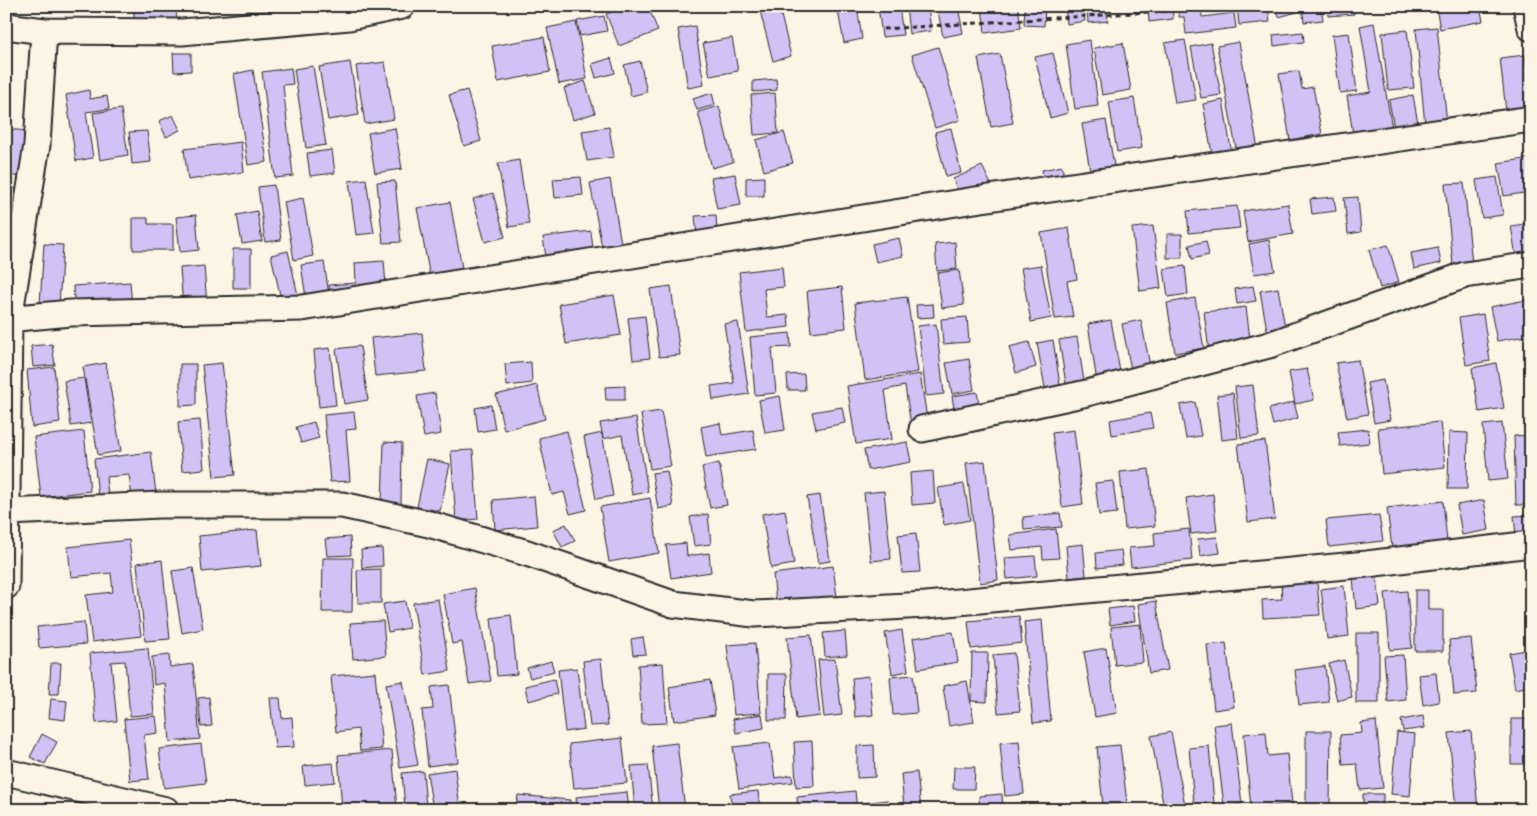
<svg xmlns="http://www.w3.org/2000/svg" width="1537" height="816" font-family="'Balsamiq Sans',sans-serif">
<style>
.building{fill:#d0c2f4;stroke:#2b2b2b}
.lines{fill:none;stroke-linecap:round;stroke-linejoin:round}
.minor-casing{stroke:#2b2b2b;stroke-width:29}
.path{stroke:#2b2b2b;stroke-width:3;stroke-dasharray:5 4;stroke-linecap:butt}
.minor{stroke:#fcf5e5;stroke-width:25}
</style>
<rect width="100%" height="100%" fill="#fcf5e5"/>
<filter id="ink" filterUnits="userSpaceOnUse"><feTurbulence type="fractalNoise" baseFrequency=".02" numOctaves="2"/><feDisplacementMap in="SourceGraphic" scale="10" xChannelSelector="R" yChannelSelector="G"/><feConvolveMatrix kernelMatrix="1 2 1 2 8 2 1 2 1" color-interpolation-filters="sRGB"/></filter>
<g filter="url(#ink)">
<path class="building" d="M134,6H176L177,21L134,22Z
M246,6H275V8L246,11Z
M626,6H648L658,31L619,46L606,14Z
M837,6H857L862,39L844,43Z
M878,6H899L903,35L882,37Z
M906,6H928L931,31L909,34Z
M937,6H958L963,33L943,37Z
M982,6H1018L1021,28L985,33Z
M1025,6H1045L1044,26L1024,25Z
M1065,6H1082L1085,21L1067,24Z
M1087,6H1106L1108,21L1088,23Z
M1148,6H1172L1173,19L1149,22Z
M1178,6H1201L1202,17L1234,13L1236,28L1186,34L1184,17H1179Z
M1237,6H1268L1270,22L1239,25Z
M1276,6H1295L1297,12L1279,17Z
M1302,6H1321L1323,20L1304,22Z
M1327,6H1354V14L1328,16Z
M1442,6H1480L1483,21L1440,29L1436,7Z
M779,7L791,56L773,61L760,11Z
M604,16L607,31L580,36L577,21Z
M576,22L587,79L559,84L547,28Z
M1374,23L1395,146L1356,153L1347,96L1371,92L1360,26Z
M695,26L704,85L688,88L678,29Z
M1437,27L1447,123L1425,125L1416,29Z
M1407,30L1414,88L1388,90L1382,33Z
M1303,32L1304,42L1274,46L1273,35Z
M1349,33L1357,91L1340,93L1332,35Z
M544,37L550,72L498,82L492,46Z
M732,38L738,71L710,76L703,43Z
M1090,40L1098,106L1075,109L1066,44Z
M1185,40L1196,100L1175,103L1165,43Z
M1239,42L1259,155L1238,159L1217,46Z
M1123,43L1131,90L1102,95L1094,48Z
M1211,43L1221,95L1201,98L1191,47Z
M938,47L960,120L935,128L912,55Z
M173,53H191V71L174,72Z
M1053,53L1068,113L1050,118L1035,57Z
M1000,54L1013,123L991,127L978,58Z
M1525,55L1531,103V119L1507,121L1500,58Z
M611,58L615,73L596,78L592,64Z
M640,61L647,92L631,96L624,65Z
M350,62L359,115L328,120L319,67Z
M385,62L394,119L365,124L356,66Z
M313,66L326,145L306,148L294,69Z
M291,68L293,84L283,85L293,176L275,178L262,72Z
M253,70L267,162L248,165L234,74Z
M1299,71L1302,89L1313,87L1322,134L1290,140L1279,74Z
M776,79L777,90L753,92V81Z
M585,81L595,113L573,120L564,88Z
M89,90L90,99L107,96L109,109L86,112L93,158L76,161L66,95Z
M467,90L481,141L464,146L449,95Z
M712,93L715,105L697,110L693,99Z
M775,93L778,133L754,135L751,95Z
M1413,95L1421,141L1397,145L1389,100Z
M1134,98L1142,148L1117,152L1109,102Z
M1223,100L1233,161L1214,164L1203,104Z
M719,106L733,162L712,168L698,112Z
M121,109L128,155L100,160L93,113Z
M173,115L180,130L166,137L159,121Z
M1106,120L1116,177L1092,182L1082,124Z
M609,127L614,157L587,161L582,131Z
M395,128L402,169L375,173L368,133Z
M951,128L961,173L946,177L935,132Z
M6,129L28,131L23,177L6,175Z
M147,131L151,162L132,164L129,132Z
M784,132L793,163L764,171L756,140Z
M241,142L244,172L188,180L184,149Z
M332,150L335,173L310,176L307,153Z
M1531,158V192L1504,196L1498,163Z
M519,160L529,224L509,227L498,164Z
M982,166L991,184L960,197L953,179Z
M1062,166L1065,183L1045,186L1042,170Z
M735,174L741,205L717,209L711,178Z
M581,177L583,195L555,198L553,179Z
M764,177V196H746V178Z
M1497,177L1503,215L1482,218L1476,180Z
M366,179L374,233L356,235L349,181Z
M610,179L622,249L603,253L590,183Z
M395,181L401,242L383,243L377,182Z
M1464,183L1472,264L1453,265L1445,184Z
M274,185L281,240L265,242L258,187Z
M6,187L18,189L10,257H6Z
M493,193L505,237L485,242L473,199Z
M1334,197L1336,211L1312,214L1310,199Z
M1358,197L1361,232L1348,234L1344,198Z
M303,198L313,256L294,260L284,202Z
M450,202L462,268L486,264L489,283L433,293L417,208Z
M1288,204L1293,234L1248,242L1243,211Z
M1237,206L1240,228L1189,233L1187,211Z
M257,211L262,241L242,244L237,215Z
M196,215L199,250L180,252L176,217Z
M716,215L717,231L697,234L695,216Z
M133,218H148V224H173V250H133Z
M1531,223V267L1518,269L1511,226Z
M1153,226L1161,288L1140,291L1132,228Z
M1069,228L1077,279L1067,281L1073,317L1055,319L1041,233Z
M591,231L594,258L547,264L543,237Z
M1167,234H1182V258H1167Z
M899,238L903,256L876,262L872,244Z
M1269,240L1275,271L1254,274L1249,244Z
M1206,241L1209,255L1192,259L1189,245Z
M955,242L957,269L937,271L935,244Z
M44,244L63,245L59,305L40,304Z
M1388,245L1399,282L1380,288L1369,250Z
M1438,248L1441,263L1414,269L1411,253Z
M233,249H251V288H233Z
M288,251L298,295L281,299L271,255Z
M384,261L387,298L331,302L329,285L356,283L355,263Z
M324,262L330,301L307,304L301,265Z
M1041,265L1051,318L1031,322L1021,268Z
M204,266L207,305L183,307L180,268Z
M1185,266L1188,294L1168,297L1164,269Z
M782,267L784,287L764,289L767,317L788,315L789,327L746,332L739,272Z
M959,270L964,305L942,308L937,273Z
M130,282L132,306L75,311L73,286Z
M671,286L680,355L659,357L650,289Z
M1253,286L1256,301L1237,304L1235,289Z
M842,287L846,328L811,332L807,291Z
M1278,288L1285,327L1267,330L1260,291Z
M614,295L621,335L566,344L559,304Z
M907,297L918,372L865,380L855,303Z
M1195,298L1204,348L1175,353L1167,303Z
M1531,299V335L1497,341L1490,307Z
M933,304L934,317L917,318L916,305Z
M1246,307L1252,355L1210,359L1204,312Z
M1483,314L1490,361L1466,365L1459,318Z
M645,316L650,358L633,360L628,318Z
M967,317L969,342L943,344L941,319Z
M1111,320L1121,378L1097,382L1088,324Z
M1141,320L1150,366L1131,370L1122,324Z
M738,322L749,394L713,400L711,386L734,383L724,324Z
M936,324L944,394L926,396L918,326Z
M422,333L426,371L375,376L371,338Z
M790,333L791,347L772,348L776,393L755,395L750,337Z
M1077,337L1084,381L1066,384L1059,340Z
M1053,340L1060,385L1045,388L1037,343Z
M1029,342L1036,367L1016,373L1009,347Z
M52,344L55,365L33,367L31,346Z
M360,346L368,400L344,404L336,349Z
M330,348L336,405L319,407L314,350Z
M969,359L974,390L952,394L946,363Z
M1358,360L1368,414L1347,418L1336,363Z
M531,362L532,383L507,386L505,364Z
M106,363L121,451L98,455L83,367Z
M222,363L235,475L214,477L202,365Z
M1496,363L1504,408L1479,412L1472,368Z
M180,364H196V405L180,406Z
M54,367L60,423L32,427L27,370Z
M1307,369L1314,400L1295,404L1289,372Z
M804,374L805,390H788L787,375Z
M920,374L930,437L913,439L905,386L885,390L892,439L856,444L847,386Z
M84,378L91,423L71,426L64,381Z
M1383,380L1390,420L1374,423L1367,383Z
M537,385L545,419L504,430L496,395Z
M1253,385L1259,436L1241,438L1235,387Z
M625,386V400H606L605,387Z
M977,392L984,430L958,435L952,396Z
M435,393L441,434L424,437L417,396Z
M1233,393L1238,438L1222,440L1217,395Z
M780,396L785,430L765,433L759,400Z
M1195,402L1201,436L1186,438L1180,405Z
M1294,402L1298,418L1273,425L1269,409Z
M491,405L495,429L478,432L475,408Z
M842,407L845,423L816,429L812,412Z
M661,411L671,466L650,469L641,414Z
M354,412L356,429L346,430L350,481L330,482L324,415Z
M1150,413L1153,428L1112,435L1110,420Z
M636,418L648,492L632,495L622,435L603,439L600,423Z
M200,420L204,469L182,471L178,422Z
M314,422L319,438L301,443L296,427Z
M1440,422L1445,467L1382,474L1378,428Z
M720,423L722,435L753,430L756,449L706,457L701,427Z
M1502,423L1508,479L1488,481L1483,425Z
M1368,429L1370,443L1340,446L1338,432Z
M1074,430L1083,504L1062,507L1052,433Z
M84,431L90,491L41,497L34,437Z
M567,431L586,510L570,514L564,492L552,495L539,438Z
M1449,432L1468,433L1467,489H1448Z
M602,433L613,496L596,499L584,437Z
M1531,435V505H1516L1514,436Z
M1265,441L1275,519L1248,522L1238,444Z
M384,442L402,443L401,505L382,504Z
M907,442L911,462L868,470L864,450Z
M473,450L478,519L456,521L451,451Z
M151,452L156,494L132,497L129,475L106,477L108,495L98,496L94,459Z
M427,459L450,464L440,511L417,507Z
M985,461L998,580L980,583L966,463Z
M719,463L727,505L710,508L702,467Z
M1149,469L1155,526L1125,529L1120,472Z
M667,471L673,506L658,509L652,473Z
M933,471L935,503L912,505L910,473Z
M1113,481L1117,513L1099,515L1095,483Z
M964,484L970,520L944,525L938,488Z
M884,491L891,559L871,561L864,493Z
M1213,494L1217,531L1191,534L1186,498Z
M820,495L830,561L818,563L807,497Z
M534,496L537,526L495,530L493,500Z
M650,498L659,553L609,562L600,507Z
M1484,500L1489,530L1462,535L1457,505Z
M1443,501L1447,541L1392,548L1387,508Z
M785,510L794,564L771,568L762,514Z
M1060,513L1062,527L1024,530L1023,517Z
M708,514L711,544L694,546L690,517Z
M1379,515L1383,541L1329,547L1326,520Z
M1531,515V543L1517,544L1514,516Z
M566,524L575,541L562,547L553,530Z
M1056,529L1059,558L1043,559L1042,547L1012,550L1010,535Z
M1189,529L1192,560L1131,567L1129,548L1155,546L1154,533Z
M257,530L261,566L202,572L199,536Z
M916,533L920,572L902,573L898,535Z
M350,537L351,555L327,556L325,539Z
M1217,537L1220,553L1200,556L1198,539Z
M129,540L141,636L92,642L86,595L113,592L111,573L71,577L68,547Z
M686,543L687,556L709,553L711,572L671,578L666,545Z
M1083,544L1086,576L1069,578L1066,546Z
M382,548L383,566L362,568L361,550Z
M1121,550L1123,565L1097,568L1096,553Z
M1035,556L1037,576L1007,579L1005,558Z
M323,558H353L352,612H322Z
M162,560L170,639L145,641L137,563Z
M833,566L838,605L777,612L773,574Z
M193,568L203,629L182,633L172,571Z
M381,569V603H358L357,570Z
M1377,576L1380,606L1356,609L1353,578Z
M1317,582L1320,615L1263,618L1262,600L1282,599L1281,584Z
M1344,586L1349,636L1327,639L1321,589Z
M475,588L491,681L469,684L462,642L452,644L443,594Z
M1415,590H1428V610H1443V651H1415Z
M1407,591L1412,648L1390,650L1385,593Z
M438,599L450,671L425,675L413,603Z
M405,601L409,628L388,632L383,604Z
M1156,601L1168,670L1149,673L1138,604Z
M1133,606L1135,621L1110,625L1108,609Z
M511,615L517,674L497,676L491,618Z
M1019,616L1022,643L971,649L968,621Z
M1042,620L1051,721L1033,723L1024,622Z
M383,621L386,656L353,659L350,623Z
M84,622L86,644L39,648L37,627Z
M1140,624L1143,662L1115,665L1111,627Z
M902,630L908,671L892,674L885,633Z
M845,631L847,655L825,657L823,633Z
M953,632L958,662L918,669L913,638Z
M1356,633H1379V703H1356Z
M811,635L820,716L796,719L787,637Z
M643,637L646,654L633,655L631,639Z
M1471,638L1477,693L1454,695L1449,640Z
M755,643L761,713L734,715L727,645Z
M1226,643L1234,707L1214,710L1207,645Z
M148,648L154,714L130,716L125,661L111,662L117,721L96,723L90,653Z
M1106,648L1117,713L1095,717L1084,652Z
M1526,650L1531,686L1515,689L1509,653Z
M972,653H988L987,702L971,701Z
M1014,653L1020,711L998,713L993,655Z
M169,655L170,667L193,664L200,739L170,742L165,683L154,685L152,657Z
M1403,655L1406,700L1388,702L1384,656Z
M601,659L608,725L590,726L583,661Z
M835,659L842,715L824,717L818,660Z
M1344,660L1352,697L1337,701L1329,664Z
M551,661L554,671L530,678L527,668Z
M51,663H61L59,694H49Z
M663,663L667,723L642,724L638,665Z
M1325,666L1329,702L1299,705L1295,670Z
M577,668L584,729L565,732L558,670Z
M375,672L382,749L360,751L358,729L336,732L331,676Z
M1436,673L1439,702L1423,705L1419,675Z
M768,674H787L786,720H768Z
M913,675L917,713L893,715L890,677Z
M869,676L873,715L855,717L852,678Z
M554,679L557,694L528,701L525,686Z
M710,680L715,715L674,721L669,687Z
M403,681L418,765L400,768L386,684Z
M967,681L974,722L949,726L943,686Z
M449,685L458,762L428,766L422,710L433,709L431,687Z
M209,697L212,726L201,727L198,698Z
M270,698H280L282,718L292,717L294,747L275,748Z
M51,699L67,701L65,720L49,718Z
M762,714L764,728L736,733L733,719Z
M156,716L158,733L144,735L149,779L130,781L124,719Z
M1423,716L1425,728L1403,731L1401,720Z
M1511,719H1528L1529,764H1511Z
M1376,721L1383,788L1360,790L1357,764L1343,765L1340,735L1362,733L1361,723Z
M1232,723L1242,804L1224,806L1214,725Z
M1306,731H1331L1330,804L1358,805V810H1306Z
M1471,731L1478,810H1456L1449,733Z
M1171,732L1185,805L1164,809L1151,736Z
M1266,732L1268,756L1287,754L1292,804L1251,808L1244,734Z
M1397,732L1415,734L1410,796L1391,794Z
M42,734L57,742L45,764L30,757Z
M622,738L627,783L574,788L569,744Z
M812,741L814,786L796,787L794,742Z
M1019,741L1024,794L1005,796L1000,743Z
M677,743L685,810H659L652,746Z
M770,743L775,778L792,775L793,782L739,789L733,747Z
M201,744L206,783L164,788L159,749Z
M874,745L875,777L857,778V746Z
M1120,745L1127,803L1103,806L1097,747Z
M1209,746L1214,803L1194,804L1189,748Z
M392,750L397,810H342L338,755Z
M333,763L335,782L305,785L303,766Z
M648,765L653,810H635L631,766Z
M954,767H975L974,789H953Z
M455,769L460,809L433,810L427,773Z
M423,771L426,807L405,808L402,773Z
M917,772L921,810H863V803L887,800L888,809L904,807L901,774Z
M758,791L760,810H732L730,794Z
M855,791L857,810H798L797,797Z
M627,792L629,810H577L576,797Z
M1002,794L1003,810H980L979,796Z
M1363,794H1383V810H1363Z
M518,795L570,800V810H516Z
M1215,806V810H1188Z"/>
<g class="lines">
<g class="minor-casing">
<path id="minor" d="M1526,6L1531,28
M6,26L44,31L37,145L9,319L6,586
M44,31L182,32L349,17L402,6
M6,319L71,313L302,308L975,200L1531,119
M922,429L1087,393L1269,345L1465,275L1531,265
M8,512L160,505H342L429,524L527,553L673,604L754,614L926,605L1367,564L1531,544
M6,772L166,810"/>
</g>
<path class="path" d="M883,29L1243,6"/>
<use href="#minor" class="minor"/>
</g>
</g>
<rect width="1537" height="816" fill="none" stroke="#fcf5e5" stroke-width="25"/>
<rect x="12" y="12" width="1512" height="791" fill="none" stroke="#2b2b2b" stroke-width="2" filter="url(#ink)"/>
</svg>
